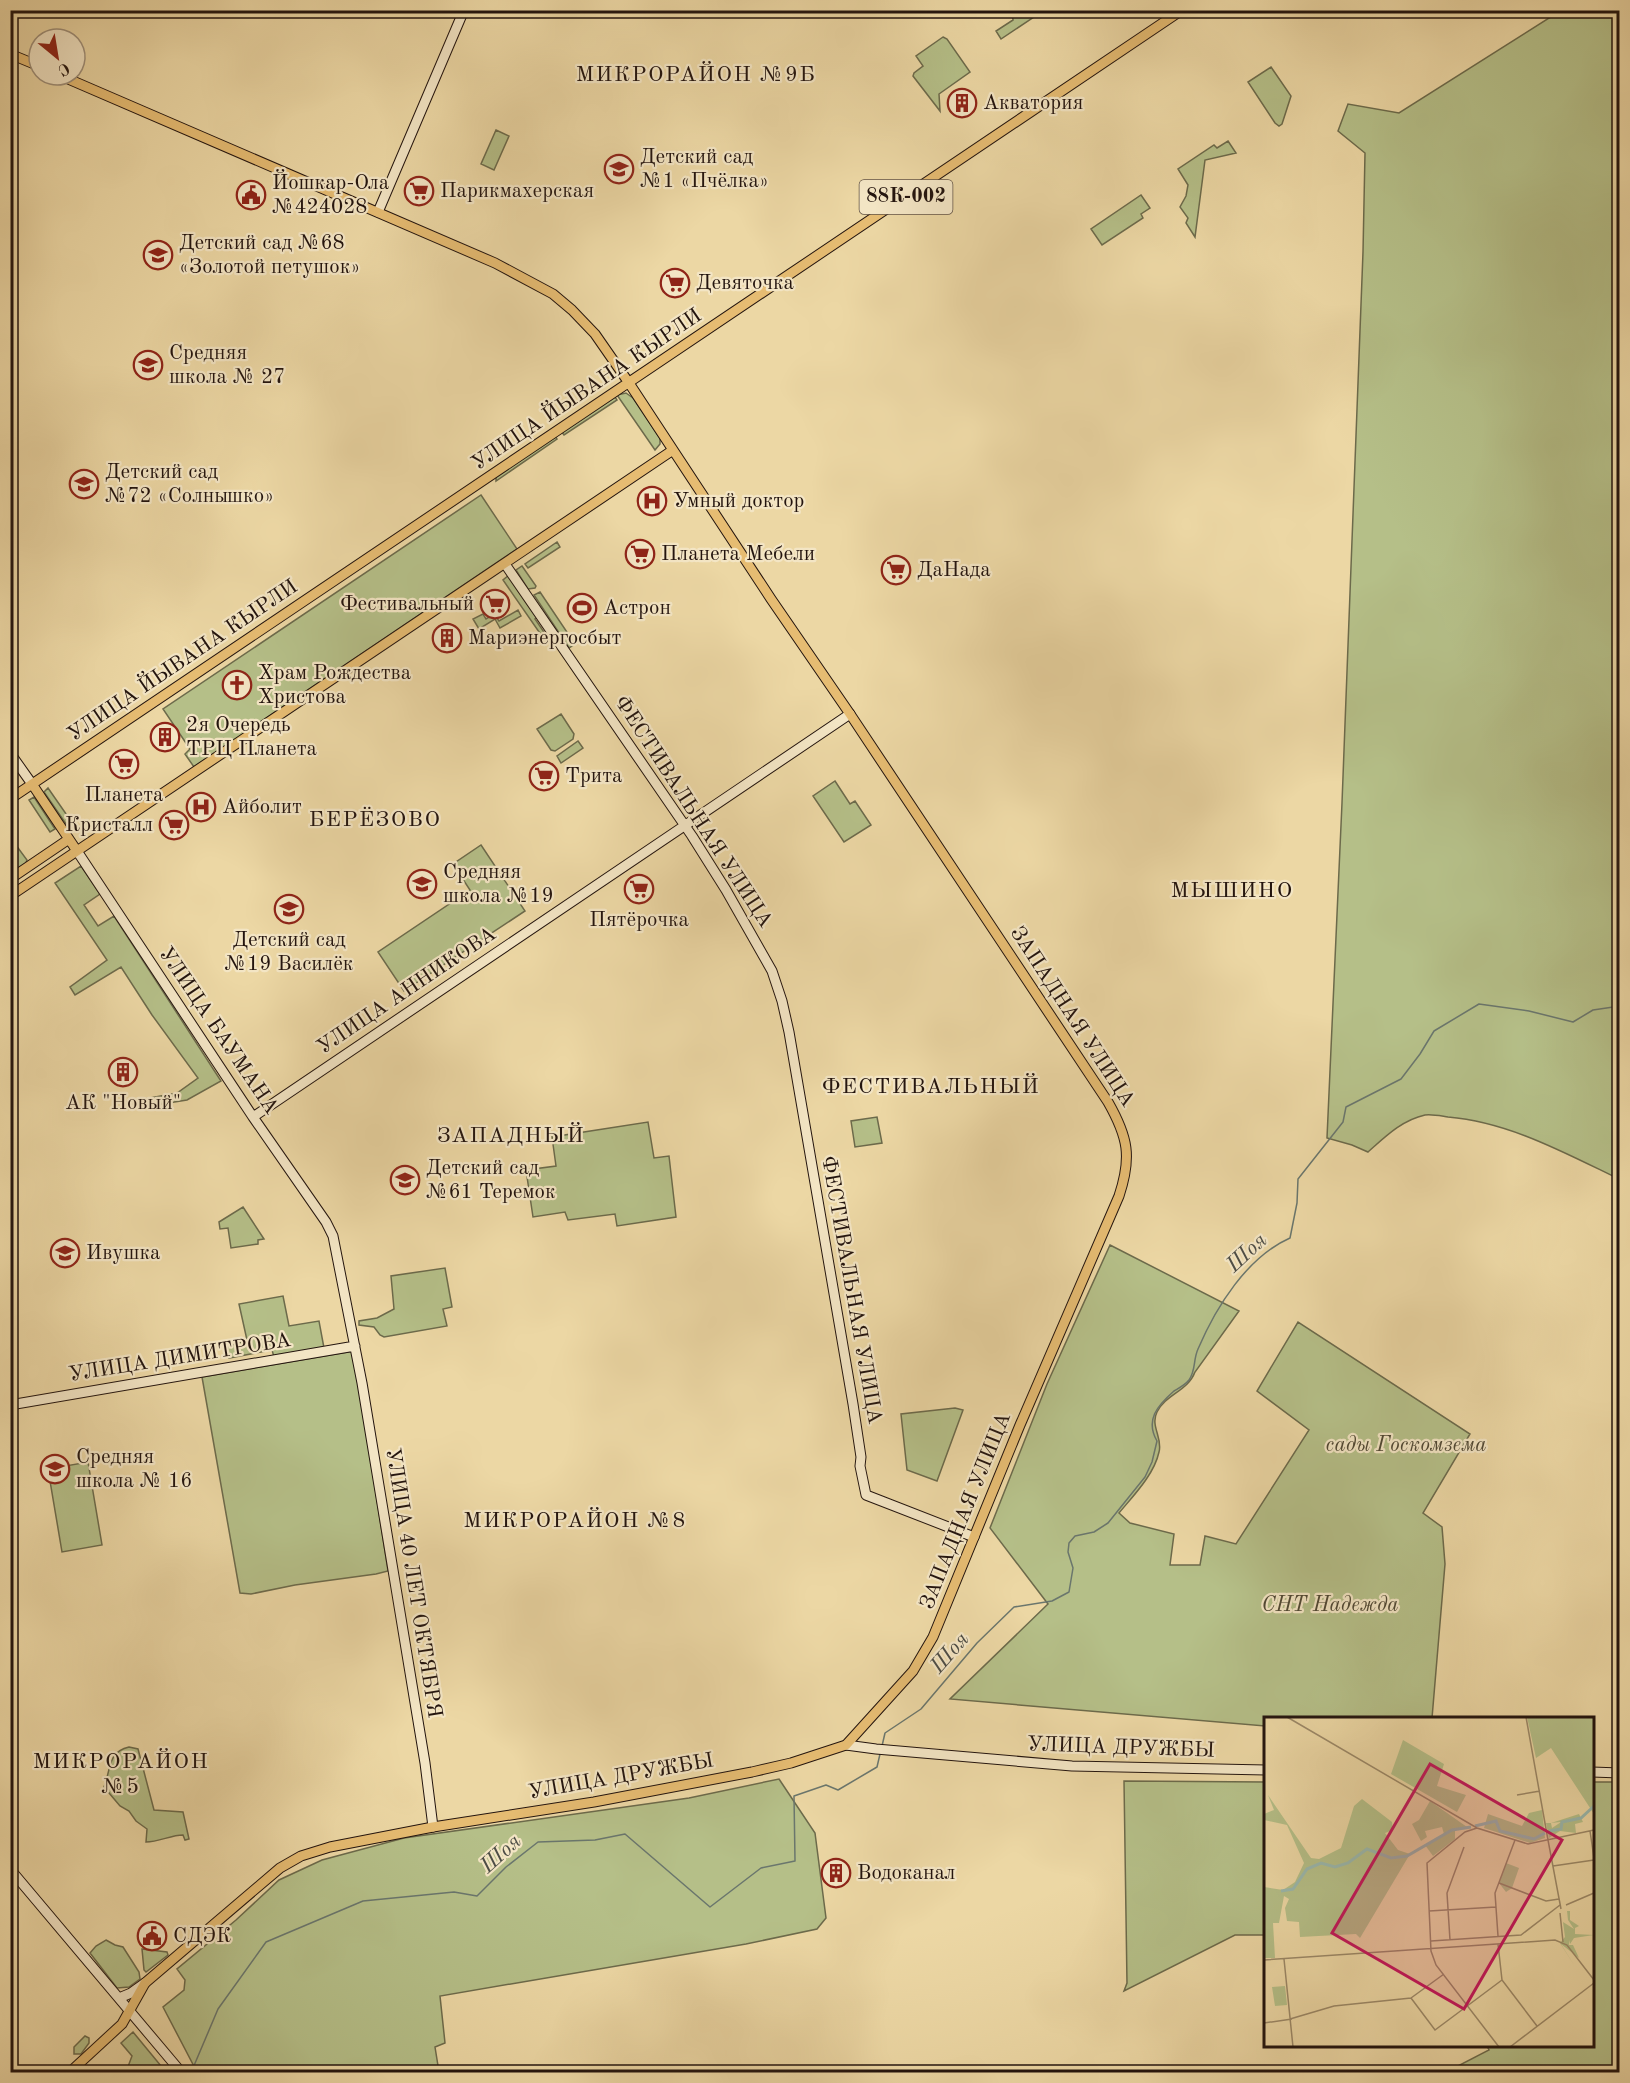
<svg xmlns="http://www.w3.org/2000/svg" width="1630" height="2083" font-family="'Old Standard TT',serif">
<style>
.green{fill:#b5bf88;stroke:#6c6a4b;stroke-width:1.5}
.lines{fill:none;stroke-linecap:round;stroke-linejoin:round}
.stream{stroke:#6a766d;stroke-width:1.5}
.secondary-casing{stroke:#23140e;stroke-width:11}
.primary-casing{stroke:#23140e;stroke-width:11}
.secondary{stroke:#f3e5c4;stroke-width:9}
.primary{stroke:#e6bc72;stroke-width:9}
.labels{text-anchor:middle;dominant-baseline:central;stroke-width:4.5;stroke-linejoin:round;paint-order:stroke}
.shield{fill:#f3e5c4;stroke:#615345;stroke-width:1.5}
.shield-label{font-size:20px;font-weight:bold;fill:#23140e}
.poi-label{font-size:21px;fill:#23140e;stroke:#f3e5c4;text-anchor:start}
.street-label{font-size:21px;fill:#23140e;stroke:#f3e5c4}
.park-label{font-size:21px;font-style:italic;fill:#4f4733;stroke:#f3e5c4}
.neighbourhood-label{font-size:22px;letter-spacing:1.5px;fill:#23140e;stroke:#f3e5c4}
.water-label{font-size:22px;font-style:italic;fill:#4d4d46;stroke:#f3e5c4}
.inset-river{fill:none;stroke:#9ab8ad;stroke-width:3}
.inset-road{fill:none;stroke:#9c8968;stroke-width:1.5}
.view{fill:#c2185b;fill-opacity:0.15;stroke:#c2185b;stroke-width:3}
.inset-edge{fill:none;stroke:#23140e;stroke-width:3}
</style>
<rect width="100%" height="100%" fill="#ecd7a4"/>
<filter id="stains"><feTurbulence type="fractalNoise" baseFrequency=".00333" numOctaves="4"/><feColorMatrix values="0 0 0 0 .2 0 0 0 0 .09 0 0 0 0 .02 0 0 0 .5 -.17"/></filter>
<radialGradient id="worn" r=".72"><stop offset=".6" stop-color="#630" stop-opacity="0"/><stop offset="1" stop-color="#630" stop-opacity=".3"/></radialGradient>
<path class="green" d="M1012,11V10L1043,11L1001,39L996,31L1013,20Z
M1560,11H1619V1179C1565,1153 1509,1122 1448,1117C1441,1116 1432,1114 1425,1115C1402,1120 1385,1137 1368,1152L1352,1145L1327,1138L1342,803L1363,252L1365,153L1338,131L1348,104L1399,113Z
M943,37L947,39L970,72L939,94L940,111L913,76L914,73L923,66L916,56Z
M1271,67L1291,96L1282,124L1279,126L1275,123L1248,82Z
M496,130L509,136L494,170L481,164Z
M1228,141L1236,153L1205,160L1195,237L1186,223L1188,218L1180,207L1186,196L1188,185L1178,169L1214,145L1217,148Z
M1141,195L1150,208L1141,214L1143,218L1102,245L1091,229Z
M626,393L633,398L660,438V444L655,450L617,395Z
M615,397L617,400L564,435L561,431Z
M555,436L557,439L496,481V476Z
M481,495L517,549L194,767L185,754L190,749L163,709Z
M557,542L560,547L528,568L525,564Z
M522,566L536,586L535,588L528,589L516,570Z
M509,575L538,617L535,619L548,638L546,642L503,580Z
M540,592L575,644L569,648L534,595Z
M518,610L521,616L500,628L495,619L479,629L473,619L483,614L486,619L494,614L499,621Z
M561,714L574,734L573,739L555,751L551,750L537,729Z
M578,741L583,748L561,763L557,756Z
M835,781L850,804L855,801L871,825L844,842L813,796Z
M48,788L71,821L66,824L44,792Z
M34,797L55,829L50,832L29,800Z
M10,837L27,860L25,865L10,875Z
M481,845L525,911L404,991L378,952L470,890L453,864Z
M81,866L100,894L84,905L98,926L114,916L221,1081L187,1100L124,1110L122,1103L177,1093L198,1078L152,1015L121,967L75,995L70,987L107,960L55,883Z
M877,1117L882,1143L855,1147L851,1121Z
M648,1122L654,1158L669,1156L676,1217L617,1226L615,1214L568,1220L565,1212L533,1217L526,1170L556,1166L552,1137Z
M243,1207L264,1239L258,1240V1244L231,1248L228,1228L220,1229L219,1222Z
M1110,1245L1239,1311L1195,1372C1188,1391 1166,1394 1157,1412C1150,1426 1163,1438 1159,1452C1154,1475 1133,1496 1119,1513L1130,1523L1174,1534L1170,1565H1200L1205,1536L1236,1544L1309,1430L1257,1391L1298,1322L1470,1434L1423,1513L1442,1527L1445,1564L1432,1718H1266L1265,1726L950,1699L1048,1604L990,1528L1047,1384Z
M445,1268L452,1307L443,1309L447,1326L384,1337L380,1335L374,1327L359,1325V1321L377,1318L394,1309L391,1276Z
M283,1296L289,1326L319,1321L324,1348L274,1357L272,1350L229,1358L227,1347L247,1340L239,1304Z
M354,1351L388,1571L376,1574L295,1585L251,1594L240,1593L202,1377Z
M955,1408L963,1410L937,1481L907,1470L901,1414Z
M88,1462L102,1545L62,1552L48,1469Z
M129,1747L138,1749L154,1810L183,1812L189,1839L185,1840L183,1835C171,1835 159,1842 146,1842L147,1829L136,1821L129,1811L120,1806L104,1787C111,1770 107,1752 129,1747Z
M779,1779L815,1833L826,1918L817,1929L746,1944L440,1996L445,2043L435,2047L439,2072H197L163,2007L184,1990L185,1980L177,1969L236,1920L279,1880L322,1860L404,1838L689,1798Z
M1124,1781L1266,1782L1265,1935H1235L1124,1991L1127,1983Z
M1593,1782H1619V2072H1451L1450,2070L1489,2050L1487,2046H1592Z
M106,1940L115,1945L123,1947L139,1972L140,1979L129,1987L117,1988L90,1953L96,1946Z
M142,1949L167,1952L168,1955L146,1972L144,1970Z
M133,2032L166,2072H126L132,2056L121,2043Z
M85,2036L89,2038V2043L81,2054H74V2047Z"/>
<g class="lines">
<path class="stream" d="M882,1746L885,1733L921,1709L977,1643L1014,1607L1052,1601L1069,1592L1073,1568L1068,1552L1069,1543L1075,1536L1094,1532L1108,1523L1145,1477L1152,1462L1157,1441C1145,1420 1157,1406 1174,1391C1179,1388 1185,1385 1189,1380C1196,1370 1193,1360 1198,1349C1216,1307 1247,1257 1290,1238L1297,1203L1298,1179L1343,1122L1346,1107L1401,1079L1420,1054L1434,1031L1479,1004L1529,1011L1573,1022L1593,1010L1620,1006
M189,2072L193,2068L218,2009L266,1942L363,1901L454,1892L477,1896L506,1867L538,1842L595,1840L625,1834L710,1907L761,1868L795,1861L794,1796L826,1785L838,1790L877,1767L880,1754"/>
<g class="secondary-casing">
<path id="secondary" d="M378,212L464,10
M505,564L692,836L726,890L772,971L782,1001L789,1032L853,1404L861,1457L860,1466L866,1495
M10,753L32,784
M77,851L253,1117L326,1222L333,1236L362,1383L425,1763L433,1827
M253,1117L850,714
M10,1405L355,1346
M866,1495L974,1537
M846,1745L876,1749L1072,1766L1266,1770
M1592,1772L1620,1773
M10,1869L181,2072
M119,1998L131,1993L145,1983"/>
</g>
<g class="primary-casing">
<path id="primary" d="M10,54L39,66
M59,75L495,263L553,294L572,310L595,334L629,383L771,599L850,714L1108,1102C1128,1137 1132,1157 1119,1196L1020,1425L933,1637L913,1671L846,1745L791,1763L752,1772L594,1802L433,1827L330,1847L301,1856L280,1868L145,1983L122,2024L70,2072
M32,784L77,851
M10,799L1182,10
M10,879L69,839
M10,896L673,450"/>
</g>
<use href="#secondary" class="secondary"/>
<use href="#primary" class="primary"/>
</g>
<defs>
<g id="building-ring" transform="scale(1.5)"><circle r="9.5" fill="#f3e5c4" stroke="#8f2418" stroke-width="1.5"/><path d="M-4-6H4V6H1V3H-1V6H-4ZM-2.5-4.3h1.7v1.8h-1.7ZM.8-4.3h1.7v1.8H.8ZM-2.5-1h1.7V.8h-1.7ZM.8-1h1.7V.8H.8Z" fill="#8f2418"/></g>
<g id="school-ring" transform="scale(1.5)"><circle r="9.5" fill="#f3e5c4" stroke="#8f2418" stroke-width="1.5"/><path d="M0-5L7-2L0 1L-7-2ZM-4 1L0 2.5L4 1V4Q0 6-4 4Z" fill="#8f2418"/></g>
<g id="supermarket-ring" transform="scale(1.5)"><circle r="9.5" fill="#f3e5c4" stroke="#8f2418" stroke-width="1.5"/><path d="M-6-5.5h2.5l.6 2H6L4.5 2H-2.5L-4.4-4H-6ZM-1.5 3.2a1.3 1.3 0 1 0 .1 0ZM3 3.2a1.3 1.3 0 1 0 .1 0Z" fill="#8f2418"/></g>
<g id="civic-ring" transform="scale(1.5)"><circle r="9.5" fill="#f3e5c4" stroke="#8f2418" stroke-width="1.5"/><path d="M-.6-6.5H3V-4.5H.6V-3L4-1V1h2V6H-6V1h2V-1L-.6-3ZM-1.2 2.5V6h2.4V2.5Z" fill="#8f2418"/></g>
<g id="hospital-ring" transform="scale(1.5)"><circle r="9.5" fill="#f3e5c4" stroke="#8f2418" stroke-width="1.5"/><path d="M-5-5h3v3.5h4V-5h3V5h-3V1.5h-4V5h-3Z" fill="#8f2418"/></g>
<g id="stadium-ring" transform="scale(1.5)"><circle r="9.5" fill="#f3e5c4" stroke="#8f2418" stroke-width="1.5"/><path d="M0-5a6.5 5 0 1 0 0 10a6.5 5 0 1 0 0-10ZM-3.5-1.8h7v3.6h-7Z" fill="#8f2418"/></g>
<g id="church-ring" transform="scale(1.5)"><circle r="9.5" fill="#f3e5c4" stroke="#8f2418" stroke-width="1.5"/><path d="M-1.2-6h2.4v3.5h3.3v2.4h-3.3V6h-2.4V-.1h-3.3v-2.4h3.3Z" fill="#8f2418"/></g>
</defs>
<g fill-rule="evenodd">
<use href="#building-ring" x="962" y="103"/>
<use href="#school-ring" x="619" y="169"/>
<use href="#supermarket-ring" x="419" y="191"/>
<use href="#civic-ring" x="251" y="195"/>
<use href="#school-ring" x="158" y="255"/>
<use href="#supermarket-ring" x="675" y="283"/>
<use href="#school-ring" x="148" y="365"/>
<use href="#school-ring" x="84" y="484"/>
<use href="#hospital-ring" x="652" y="501"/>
<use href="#supermarket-ring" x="640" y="554"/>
<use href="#supermarket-ring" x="896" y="570"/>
<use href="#supermarket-ring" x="495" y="604"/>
<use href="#stadium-ring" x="582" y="608"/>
<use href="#building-ring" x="447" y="638"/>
<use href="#church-ring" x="237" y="685"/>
<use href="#building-ring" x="165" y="737"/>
<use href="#supermarket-ring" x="124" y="764"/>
<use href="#supermarket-ring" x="544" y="776"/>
<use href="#hospital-ring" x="201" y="807"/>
<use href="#supermarket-ring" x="174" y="825"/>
<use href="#school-ring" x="422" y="884"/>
<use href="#supermarket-ring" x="639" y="889"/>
<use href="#school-ring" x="289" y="909"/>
<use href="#building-ring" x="123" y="1072"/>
<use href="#school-ring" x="405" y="1180"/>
<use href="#school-ring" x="65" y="1253"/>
<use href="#school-ring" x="55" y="1469"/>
<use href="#building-ring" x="836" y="1873"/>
<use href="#civic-ring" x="152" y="1936"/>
</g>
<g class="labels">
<rect class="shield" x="859.5" y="180" width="93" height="34" rx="4.5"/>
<g class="shield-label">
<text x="906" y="197">88К-002</text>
</g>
<g class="poi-label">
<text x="983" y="103">Акватория</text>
<text x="640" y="157">Детский сад<tspan x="640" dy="24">№1 «Пчёлка»</tspan></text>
<text x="272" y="183">Йошкар-Ола<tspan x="272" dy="24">№424028</tspan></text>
<text x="440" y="191">Парикмахерская</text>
<text x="179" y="243">Детский сад №68<tspan x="179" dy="24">«Золотой петушок»</tspan></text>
<text x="696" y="283">Девяточка</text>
<text x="169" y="353">Средняя<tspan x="169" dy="24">школа № 27</tspan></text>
<text x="105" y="472">Детский сад<tspan x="105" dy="24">№72 «Солнышко»</tspan></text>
<text x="673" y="501">Умный доктор</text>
<text x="661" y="554">Планета Мебели</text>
<text x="917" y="570">ДаНада</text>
<text x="474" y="604" text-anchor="end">Фестивальный</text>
<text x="603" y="608">Астрон</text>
<text x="468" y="638">Мариэнергосбыт</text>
<text x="258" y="673">Храм Рождества<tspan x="258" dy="24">Христова</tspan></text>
<text x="186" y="725">2я Очередь<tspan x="186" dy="24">ТРЦ Планета</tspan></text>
<text x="565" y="776">Трита</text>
<text x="124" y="795" text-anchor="middle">Планета</text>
<text x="222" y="807">Айболит</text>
<text x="153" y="825" text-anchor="end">Кристалл</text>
<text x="443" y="872">Средняя<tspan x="443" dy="24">школа №19</tspan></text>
<text x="639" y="920" text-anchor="middle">Пятёрочка</text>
<text x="289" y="940" text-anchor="middle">Детский сад<tspan x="289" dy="24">№19 Василёк</tspan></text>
<text x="123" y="1103" text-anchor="middle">АК "Новый"</text>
<text x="426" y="1168">Детский сад<tspan x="426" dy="24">№61 Теремок</tspan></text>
<text x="86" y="1253">Ивушка</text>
<text x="76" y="1457">Средняя<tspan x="76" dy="24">школа № 16</tspan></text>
<text x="857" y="1873">Водоканал</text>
<text x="173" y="1936">СДЭК</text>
</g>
<g class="street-label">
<text transform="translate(587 390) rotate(-34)">УЛИЦА ЙЫВАНА КЫРЛИ</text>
<text transform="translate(183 661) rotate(-34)">УЛИЦА ЙЫВАНА КЫРЛИ</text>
<text transform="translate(693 812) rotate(57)">ФЕСТИВАЛЬНАЯ УЛИЦА</text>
<text transform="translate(407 991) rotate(-34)">УЛИЦА АННИКОВА</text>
<text transform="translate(1072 1017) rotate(57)">ЗАПАДНАЯ УЛИЦА</text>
<text transform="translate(218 1031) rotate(56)">УЛИЦА БАУМАНА</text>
<text transform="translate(851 1290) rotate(80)">ФЕСТИВАЛЬНАЯ УЛИЦА</text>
<text transform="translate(180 1358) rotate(-9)">УЛИЦА ДИМИТРОВА</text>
<text transform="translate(966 1511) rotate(-68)">ЗАПАДНАЯ УЛИЦА</text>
<text transform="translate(413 1583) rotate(81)">УЛИЦА 40 ЛЕТ ОКТЯБРЯ</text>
<text transform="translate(1121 1748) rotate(2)">УЛИЦА ДРУЖБЫ</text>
<text transform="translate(621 1777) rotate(-10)">УЛИЦА ДРУЖБЫ</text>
</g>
<g class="park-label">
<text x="1406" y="1445">сады Госкомзема</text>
<text x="1330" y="1605">СНТ Надежда</text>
</g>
<g class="neighbourhood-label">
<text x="696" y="75">МИКРОРАЙОН №9Б</text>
<text x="375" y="820">БЕРЁЗОВО</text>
<text x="1232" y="891">МЫШИНО</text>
<text x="931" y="1087">ФЕСТИВАЛЬНЫЙ</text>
<text x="511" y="1136">ЗАПАДНЫЙ</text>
<text x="575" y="1521">МИКРОРАЙОН №8</text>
<text x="121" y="1762">МИКРОРАЙОН<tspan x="121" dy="25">№5</tspan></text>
</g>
<g class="water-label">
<text transform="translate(1247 1253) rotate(-43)">Шоя</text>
<text transform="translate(950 1653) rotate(-49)">Шоя</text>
<text transform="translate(501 1854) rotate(-42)">Шоя</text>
</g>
</g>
<g transform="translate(1264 1717)">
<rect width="330" height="330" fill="#ecd7a4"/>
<path d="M263,0H330V97L287,31L272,41ZM139,23L180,47L173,69L202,78L193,95L127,57ZM4,78L47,141L55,142L77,131L90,89L98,82L128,105L129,113L121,116L134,133L146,137L96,221L92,217L36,220L35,205L23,204L21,191L25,182L20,179L15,206H9L11,241H0V170L19,173L31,165L40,146L23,108L0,103V97L10,93ZM166,84L203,110L191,113V122L169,139L161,128L180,117L178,110L161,114L163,120L157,124L148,107L155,103ZM278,93L281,121L266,126L220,111L224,97L258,109L265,96ZM315,97L319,105L311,107L312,116L296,114L285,121L282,106H287L288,111L297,105L287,106ZM242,146L255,151L248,171L242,175L235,166ZM303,194H306V203L315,209L311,211V217L330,218L310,221L306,227L305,223V228H309L315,241L297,227L310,248L296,226L301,220L299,205L310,212L304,203ZM21,269L23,288L11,289L8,270Z" fill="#b5bf88"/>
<path class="inset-river" d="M211,109L232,104L236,114L270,122L281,116M285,114L297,112L298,105L317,101L330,89M17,174L29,172L43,152L57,146L71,150L84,146L103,132L127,141L143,139L188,113L207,110"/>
<path class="inset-road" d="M23,0L213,111L264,127L330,113M262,0L284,123M253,78L276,74M213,111L201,115L163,146L167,234L172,248L235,330M326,114L330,141M284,123L297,192M289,149L330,143M235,166L282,184L295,182M302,188L330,176M165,194L232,190M296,196L299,225M234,219L231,176L251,123M186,223L183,176L200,130M167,224L257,218L296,188M234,227L238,263L273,309M20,242L29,330M0,243L291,223L303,228L330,263M147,281L171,313L238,263M147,281L180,257M26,302L70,289L147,281M0,306L28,302M246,330L330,266"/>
<path class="view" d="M166,47L298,123L200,292L68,216Z"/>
<rect width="330" height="330" class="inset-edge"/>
</g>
<rect width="1630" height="2083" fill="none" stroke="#ecd7a4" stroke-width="36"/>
<rect x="12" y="12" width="1606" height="2059" fill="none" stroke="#23140e" stroke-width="3"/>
<rect x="18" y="18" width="1594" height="2047" fill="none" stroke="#23140e" stroke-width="1.5"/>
<g transform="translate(57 57) rotate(150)"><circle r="28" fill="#f3e5c4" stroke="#a0917b" stroke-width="1.5"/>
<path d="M0-4.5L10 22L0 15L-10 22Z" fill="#8f2418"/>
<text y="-9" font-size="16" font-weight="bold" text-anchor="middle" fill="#23140e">С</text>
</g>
<rect width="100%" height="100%" filter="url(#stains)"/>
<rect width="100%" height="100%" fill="url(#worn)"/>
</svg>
